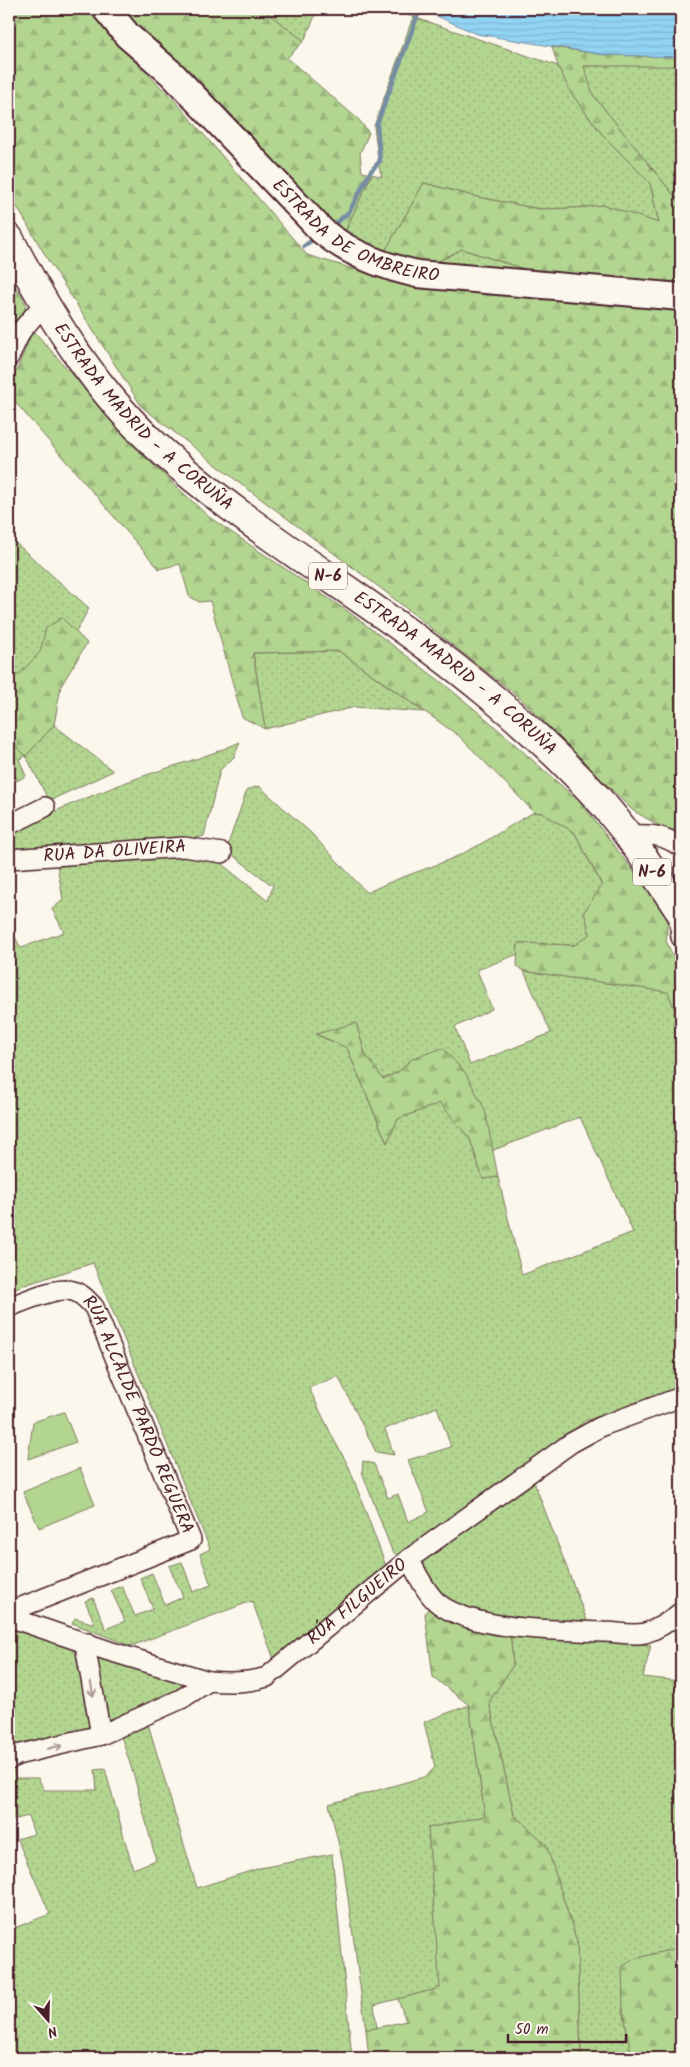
<svg xmlns="http://www.w3.org/2000/svg" width="690" height="2067" font-family="Kalam,sans-serif">
<style>
.grass{fill:url(#grass-dots);stroke:#7e7a5e;fill-rule:evenodd}
.forest{fill:url(#forest-firs);stroke:#7e7a5e}
.green{fill:#b2d590;stroke:#7e7a5e}
.water{fill:url(#water-rules);stroke:#758ca3}
.lines{fill:none;stroke-linecap:round;stroke-linejoin:round}
.stream{stroke:#758ca3;stroke-width:4.5}
.street-casing{stroke:#4a1f2b;stroke-width:22}
.secondary-casing{stroke:#4a1f2b;stroke-width:30}
.highway-casing{stroke:#4a1f2b;stroke-width:31}
.street{stroke:#fbf7ec;stroke-width:19}
.secondary{stroke:#fbf7ec;stroke-width:26}
.highway{stroke:#fbf7ec;stroke-width:28}
.oneway{stroke:#ab9695}
.labels{text-anchor:middle;dominant-baseline:central;stroke-width:4.5;stroke-linejoin:round;paint-order:stroke}
.shield{fill:#fbf7ec;stroke:#7f6065;stroke-width:1}
.shield-label{font-size:16px;font-weight:bold;fill:#4a1f2b}
.street-label{font-size:18px;fill:#4a1f2b;stroke:#fbf7ec}
</style>
<defs>
<pattern id="grass-dots" width="8" height="8" patternUnits="userSpaceOnUse" patternTransform="scale(1.25)"><rect width="8" height="8" fill="#b2d590"/><path d="M2 2h.1M6 6h.1" fill="none" stroke="#9bb67c" stroke-width="1.8" stroke-linecap="round"/></pattern>
<pattern id="forest-firs" width="22" height="20" patternUnits="userSpaceOnUse" patternTransform="scale(1.25)"><rect width="22" height="20" fill="#b2d590"/><path d="M5 1l3.5 6h-7zM16 11l3.5 6h-7z" fill="#9bb67c"/></pattern>
<pattern id="water-rules" width="6" height="5" patternUnits="userSpaceOnUse" patternTransform="scale(1.25)"><rect width="6" height="5" fill="#91d4f3"/><path d="M0 2.5h6" fill="none" stroke="#7fb6d0"/></pattern>
</defs>
<rect width="100%" height="100%" fill="#fbf7ec"/>
<filter id="ink" filterUnits="userSpaceOnUse"><feTurbulence type="fractalNoise" baseFrequency=".02" numOctaves="2"/><feDisplacementMap in="SourceGraphic" scale="10" xChannelSelector="R" yChannelSelector="G"/><feConvolveMatrix kernelMatrix="1 2 1 2 8 2 1 2 1" color-interpolation-filters="sRGB"/></filter>
<g filter="url(#ink)">
<path class="grass" d="M262,9H318L304,41Z
M391,9H415L413,17L558,66L571,93L602,134L650,183L659,224L604,205L575,208L540,209L477,197L424,183L384,253L344,233L372,174L382,177L379,167L374,126L413,17Z
M654,65L681,66V204L593,95L583,66Z
M462,249L537,273L433,264Z
M9,537L89,608L76,632L62,618L46,628L41,652L19,675L12,676L9,674Z
M339,651L424,712L355,707L265,729L253,653Z
M54,725L113,771L49,801L26,756L19,759L26,776L17,781L12,771L9,772V740L26,756Z
M240,742L234,757L220,770L204,836L183,841L9,854V832C49,813 90,796 132,780C168,767 205,758 240,742Z
M259,786L311,833L367,893C393,879 419,872 446,861C477,849 505,828 534,812L542,813L575,833L602,886L584,912L590,934L575,945L518,943V954L477,970L492,1009L455,1027L470,1065L551,1033L524,971L669,992L681,1027V1386L644,1403L585,1421L542,1455L397,1555L392,1551L362,1472L363,1461L374,1464L388,1498L398,1494L408,1522L429,1512L408,1460L451,1447L437,1407L385,1429L394,1455L376,1452L338,1376L309,1388L333,1438L349,1467L386,1566L274,1659L252,1601L131,1646L72,1623L75,1618L95,1624L85,1601L93,1598L106,1629L125,1621L111,1590L122,1586L135,1616L153,1609L140,1578L152,1573L165,1605L183,1597L169,1566L182,1562L193,1592L211,1585L200,1554L210,1549L93,1263L9,1290V926L21,948L64,932L52,909L63,900L56,858L209,854L268,901L273,886L230,853L227,847L247,790ZM356,1023L365,1054L383,1079L398,1072L413,1058L485,1110L491,1151L580,1117L633,1232L522,1275L498,1177L483,1179L470,1139L440,1103L398,1119L387,1143L347,1048L317,1035Z
M534,1482L588,1623L508,1620L452,1606L429,1586L423,1559Z
M9,1626L66,1645L79,1655L91,1726L84,1733L16,1747L9,1741Z
M510,1630L651,1645L643,1677L681,1681V1947L634,1959L623,2008L632,2058H581L577,1942L546,1845L514,1815L489,1702L513,1665Z
M91,1655L179,1679L183,1689L111,1725L103,1719Z
M469,1705L485,1816L428,1828L441,1988L374,2005L377,2028L366,2030L343,1862L329,1804L427,1776L435,1767L424,1722Z
M148,1724L197,1888L260,1868L332,1854L352,2058H9V1930L50,1914L17,1839L34,1834L28,1816L13,1820L9,1809V1769L14,1766L15,1778H38L44,1790H97L95,1770L105,1769L133,1869L156,1860L134,1776L120,1733Z"/>
<path class="forest" d="M9,9H91L113,40L175,101L307,255L367,273L467,290L681,305V838L632,810L521,699L383,590L241,484L142,407L48,260L9,193Z
M120,9H262L304,41L287,58L359,120L369,133L360,153L362,172L372,174L344,233L324,218L263,148L192,73Z
M552,47L605,55L681,57V66H584L593,95L681,204V283L537,273L462,249L433,264L384,253L424,183L477,197L540,209L575,208L604,205L659,223L650,183L602,134L571,93L558,66Z
M9,276L26,304L23,317L9,333Z
M33,330L143,455L209,517L350,613L440,681L483,716L583,805L668,917L666,941L681,973V1027L668,992L524,971L517,966L518,943L575,945L590,934L584,912L602,885L575,833L542,813L534,812L459,736L339,651L253,653L265,729L242,717L210,601L199,602L189,596L180,564L159,569L9,395V389Z
M62,618L87,643L61,686L54,725L26,756L9,740V674L12,676L19,675L40,652L46,628Z
M356,1023L365,1054L383,1079L398,1072L413,1058L443,1048L466,1074L485,1110L498,1177L483,1179L470,1139L440,1103L398,1119L387,1143L347,1048L316,1034Z
M429,1607L510,1630L513,1665L489,1702L514,1815L546,1844L577,1942L581,2058H369L366,2030L406,2021L398,1999L440,1988L428,1828L485,1816L469,1705L433,1677L425,1614Z
M681,1947V2058H632L623,2008L622,1967L634,1959Z"/>
<path class="green" d="M64,1412L76,1442L28,1459L33,1422Z
M80,1468L95,1505L39,1528L23,1492Z"/>
<path class="water" d="M421,9H681V57L605,55L477,34Z"/>
<g class="lines">
<path class="stream" d="M370,172L380,161L377,124L420,9
M336,223L349,212L368,176
M304,246L315,238"/>
<g class="street-casing">
<g id="street">
<path d="M9,357L21,331L44,304"/>
<path d="M9,825L45,807"/>
<path d="M627,835C649,834 663,834 681,847"/>
<path id="s1" d="M9,859L184,847L222,853"/>
<path d="M678,909L681,937"/>
<path id="s2" d="M9,1307C25,1301 57,1286 73,1291C82,1293 88,1301 94,1307L191,1540L9,1612"/>
<path d="M409,1559C417,1573 426,1594 439,1604C475,1631 558,1630 603,1632C616,1632 633,1636 645,1633C659,1629 670,1621 681,1612"/>
<path id="s3" d="M9,1617L109,1651L209,1681C229,1683 248,1683 267,1677L409,1559L571,1443L602,1426L681,1397"/>
<path d="M88,1643L86,1651L101,1735"/>
<path d="M9,1760L17,1755L101,1735L181,1699L209,1681"/>
</g>
</g>
<g class="secondary-casing">
<g id="secondary">
<path id="s4" d="M106,9L128,36L172,74L322,231C350,254 382,266 417,274L681,297"/>
</g>
</g>
<g class="highway-casing">
<g id="highway">
<path id="s5" d="M9,238C49,316 97,394 164,453C267,544 389,610 494,699C532,731 569,766 602,803C632,837 656,876 681,913"/>
</g>
</g>
<use href="#street" class="street"/>
<use href="#secondary" class="secondary"/>
<use href="#highway" class="highway"/>
</g>
<defs><path id="oneway-shaft" d="M-6 0H5M1.5-3L5.5 0L1.5 3" fill="none" stroke-width="1.6" stroke-linecap="round" stroke-linejoin="round" transform="scale(1.25)"/></defs>
<g class="oneway">
<use href="#oneway-shaft" transform="translate(92 1689) rotate(80)"/>
<use href="#oneway-shaft" transform="translate(55 1747) rotate(-14)"/>
</g>
</g>
<g class="labels">
<g class="shield">
<rect x="309" y="562.5" width="38" height="27" rx="4"/>
<rect x="633" y="858.5" width="38" height="27" rx="4"/>
</g>
<g class="shield-label">
<text x="328" y="576">N-6</text>
<text x="652" y="872">N-6</text>
</g>
<g class="street-label">
<text stroke="none"><textPath href="#s4" startOffset="340">ESTRADA DE OMBREIRO</textPath></text>
<text stroke="none"><textPath href="#s5" startOffset="226">ESTRADA MADRID - A CORUÑA</textPath></text>
<text stroke="none"><textPath href="#s5" startOffset="632">ESTRADA MADRID - A CORUÑA</textPath></text>
<text stroke="none"><textPath href="#s1" startOffset="106">RÚA DA OLIVEIRA</textPath></text>
<text stroke="none"><textPath href="#s2" startOffset="210">RÚA ALCALDE PARDO REGUERA</textPath></text>
<text stroke="none"><textPath href="#s3" startOffset="386">RÚA FILGUEIRO</textPath></text>
</g>
</g>
<rect width="690" height="2067" fill="none" stroke="#fbf7ec" stroke-width="30"/>
<rect x="15" y="15" width="660" height="2037" fill="none" stroke="#4a1f2b" stroke-width="2" filter="url(#ink)"/>
<g transform="translate(48 2020) rotate(160)" stroke="#fbf7ec" stroke-width="4" paint-order="stroke">
<path d="M0-4L9 19L0 12L-9 19Z" fill="#4a1f2b"/>
<text y="-8" font-size="14" font-weight="bold" text-anchor="middle" fill="#4a1f2b">N</text>
</g>
<path d="M508 2034v8h118v-8" fill="none" stroke="#4a1f2b" stroke-width="2.5"/>
<text x="515" y="2034" font-size="15" fill="#4a1f2b" stroke="#fbf7ec" stroke-width="4" paint-order="stroke">50 m</text>
</svg>
